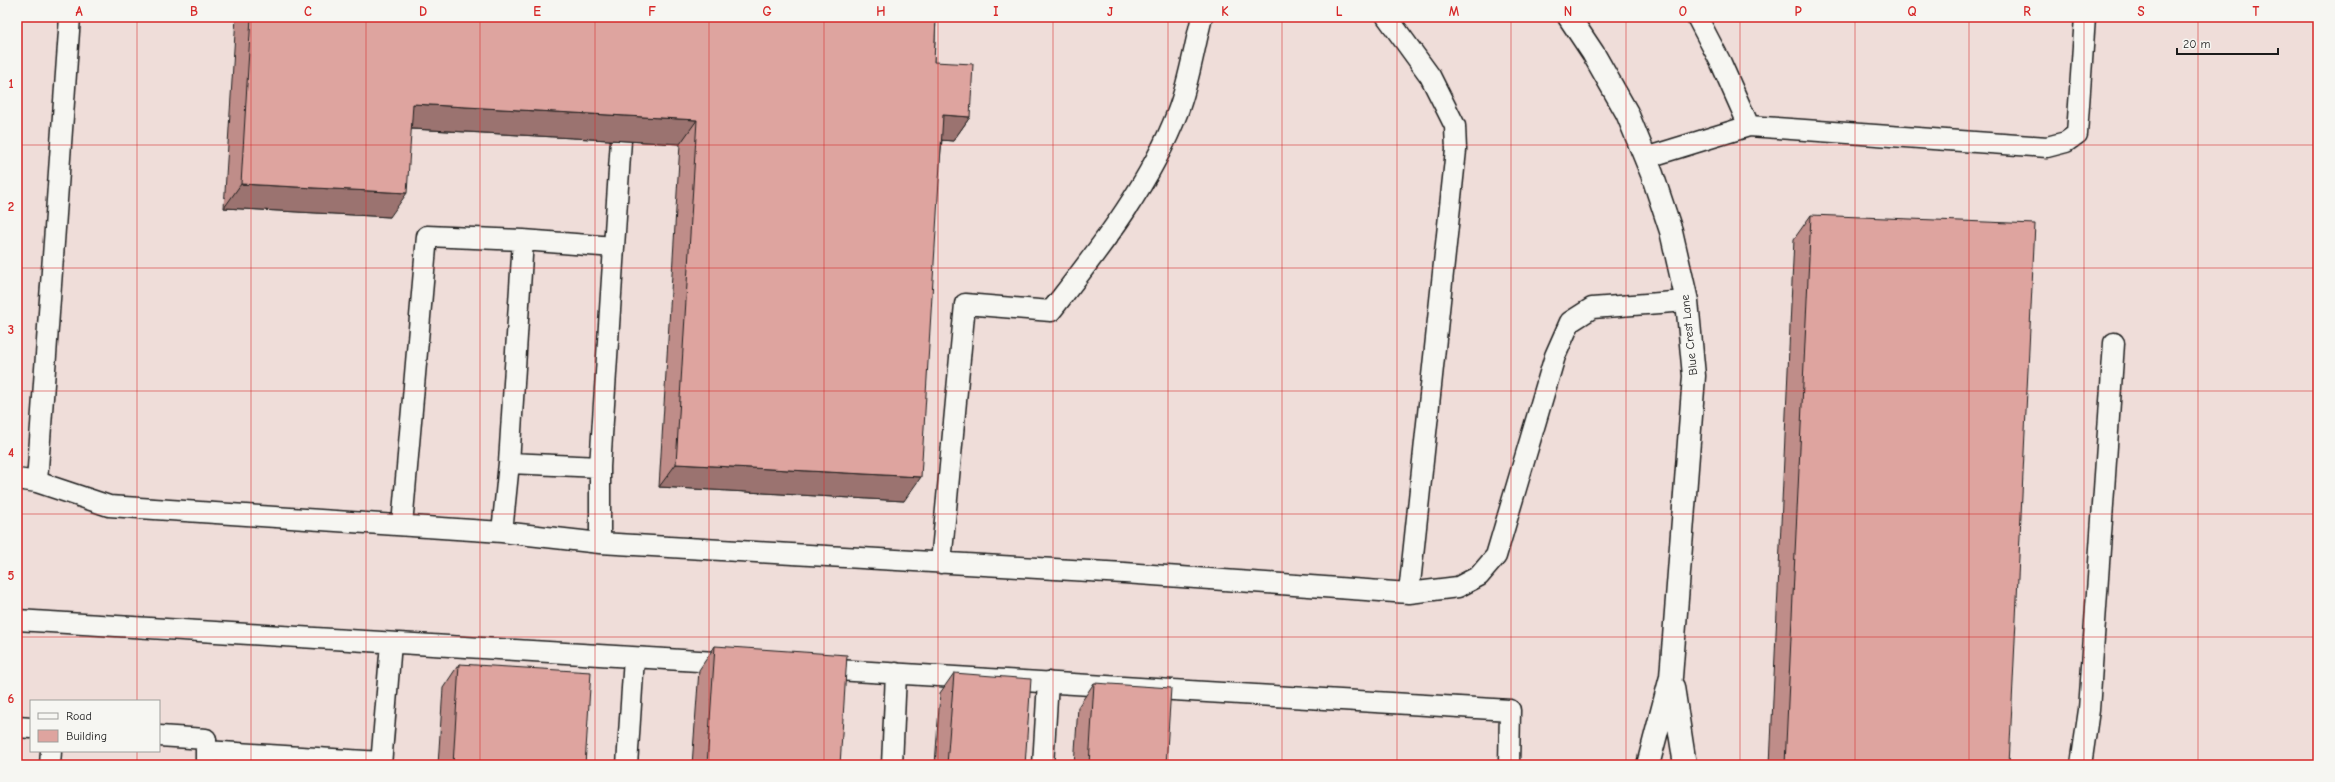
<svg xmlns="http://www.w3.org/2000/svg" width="2335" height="782" font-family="'Comic Neue',sans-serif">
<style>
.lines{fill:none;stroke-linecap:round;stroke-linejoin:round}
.lane-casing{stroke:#1c1c1c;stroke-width:23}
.street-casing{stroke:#1c1c1c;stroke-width:25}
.lane{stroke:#f6f6f2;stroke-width:20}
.street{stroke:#f6f6f2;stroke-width:22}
.wall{fill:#bf8d89;stroke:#1c1c1c}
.shaded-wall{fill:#9b736f;stroke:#1c1c1c}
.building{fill:#dea49f;stroke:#1c1c1c}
.grid{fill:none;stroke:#d62828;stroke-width:1;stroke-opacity:0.55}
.labels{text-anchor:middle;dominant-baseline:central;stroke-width:4;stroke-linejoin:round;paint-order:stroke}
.street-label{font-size:12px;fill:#1c1c1c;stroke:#f6f6f2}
.neatline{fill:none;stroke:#d62828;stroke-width:1.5}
.grid-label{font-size:13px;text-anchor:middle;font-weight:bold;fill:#d62828}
</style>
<rect width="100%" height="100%" fill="#efddd9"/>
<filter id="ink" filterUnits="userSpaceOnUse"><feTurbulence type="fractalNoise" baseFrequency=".025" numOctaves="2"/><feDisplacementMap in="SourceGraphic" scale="8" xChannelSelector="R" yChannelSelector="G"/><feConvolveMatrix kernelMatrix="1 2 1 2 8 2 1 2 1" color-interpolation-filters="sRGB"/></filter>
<g filter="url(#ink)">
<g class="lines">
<g class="lane-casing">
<path id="lane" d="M1387,17L1430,76L1455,126L1456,150L1409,593
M1749,126L2047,147L2066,142L2077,134L2085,17
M1645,158L1749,126L1721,63L1697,17
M614,247L600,467V543L1124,573L1409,593L1458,587L1479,576L1496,556L1555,356L1570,322L1592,308L1687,301
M509,463L600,467
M17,479L37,482L109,506L502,532L509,463L523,240L614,247L621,140
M37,482L70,17
M402,525L427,236L523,240
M502,532L600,543
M941,563L965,304L1051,311C1099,249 1150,185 1178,111C1189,82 1194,48 1202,17
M17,620L732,663
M820,669L1510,710L1509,765
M17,727L31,728
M159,736L206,739V759
M206,751L381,762
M50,765L51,751
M381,765L391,643
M627,765L634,658
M892,765L896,673
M1043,765L1048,682
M2081,765L2089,710L2114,343"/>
</g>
<g class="street-casing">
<path id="street" d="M1569,17L1593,53L1627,113L1652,174L1671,231L1687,301L1694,376L1671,677L1648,765
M1673,687L1685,765"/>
</g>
<use href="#lane" class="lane"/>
<use href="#street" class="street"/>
</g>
<path class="wall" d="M236,17H936L934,62L970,117L953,141L942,140L904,501L659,487L680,144L411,129L390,217L224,208Z
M1811,215L2009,765H1770L1794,239Z
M715,646L840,765H692L699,670Z
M459,664L585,765H438L443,688Z
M954,673L1025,765H935L940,693Z
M1094,683L1166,765H1074L1078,707Z"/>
<path class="shaded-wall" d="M413,104L697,120L680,144L396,128Z
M943,115L970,117L953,141L926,139Z
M241,184L407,193L390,217L224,208Z
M676,464L921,477L904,501L659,487Z"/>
<path class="building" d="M251,17H936L934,62L973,64L970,117L943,115L921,477L676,464L697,120L413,104L407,193L241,184Z
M1811,215L2035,224L2009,765H1785Z
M715,646L847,655L840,765H707Z
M459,664L591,672L585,765H453Z
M954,673L1031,679L1025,765H947Z
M1094,683L1171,688L1166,765H1089Z"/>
</g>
<path class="grid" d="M137,17V701M251,17V765M366,17V765M480,17V765M595,17V765M709,17V765M824,17V765M938,17V765M1053,17V765M1168,17V765M1282,17V765M1397,17V765M1511,17V765M1626,17V765M1740,17V765M1855,17V765M1969,17V765M2084,17V765M2198,17V765M17,145H2318M17,268H2318M17,391H2318M17,514H2318M17,637H2318M137,751V765"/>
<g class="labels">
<g class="street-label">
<text transform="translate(1689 335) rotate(-96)">Blue Crest Lane</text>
</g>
</g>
<rect width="2335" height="782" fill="none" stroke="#f6f6f2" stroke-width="44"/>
<rect x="30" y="700" width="130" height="52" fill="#f6f6f2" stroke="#9f9f9c"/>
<rect x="38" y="713" width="20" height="6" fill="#f6f6f2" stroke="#9f9f9c"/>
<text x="66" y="720" font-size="12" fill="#1c1c1c">Road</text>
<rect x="38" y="730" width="20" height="12" fill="#dea49f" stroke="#9f9f9c"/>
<text x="66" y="740" font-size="12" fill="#1c1c1c">Building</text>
<path d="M2177 48v6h101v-6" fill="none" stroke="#1c1c1c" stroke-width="2"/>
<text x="2183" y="48" font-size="12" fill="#1c1c1c" stroke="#f6f6f2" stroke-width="3" paint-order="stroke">20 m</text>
<rect x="22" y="22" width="2291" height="738" class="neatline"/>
<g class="grid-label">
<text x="79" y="16">A</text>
<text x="194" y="16">B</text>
<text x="308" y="16">C</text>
<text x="423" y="16">D</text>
<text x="537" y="16">E</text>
<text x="652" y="16">F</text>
<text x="767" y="16">G</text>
<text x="881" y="16">H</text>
<text x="996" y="16">I</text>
<text x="1110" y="16">J</text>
<text x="1225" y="16">K</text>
<text x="1339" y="16">L</text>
<text x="1454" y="16">M</text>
<text x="1568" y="16">N</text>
<text x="1683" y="16">O</text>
<text x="1798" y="16">P</text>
<text x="1912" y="16">Q</text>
<text x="2027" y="16">R</text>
<text x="2141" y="16">S</text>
<text x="2256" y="16">T</text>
<text x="11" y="88">1</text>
<text x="11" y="211">2</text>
<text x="11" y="334">3</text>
<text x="11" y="457">4</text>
<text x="11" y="580">5</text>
<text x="11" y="703">6</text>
</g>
</svg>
